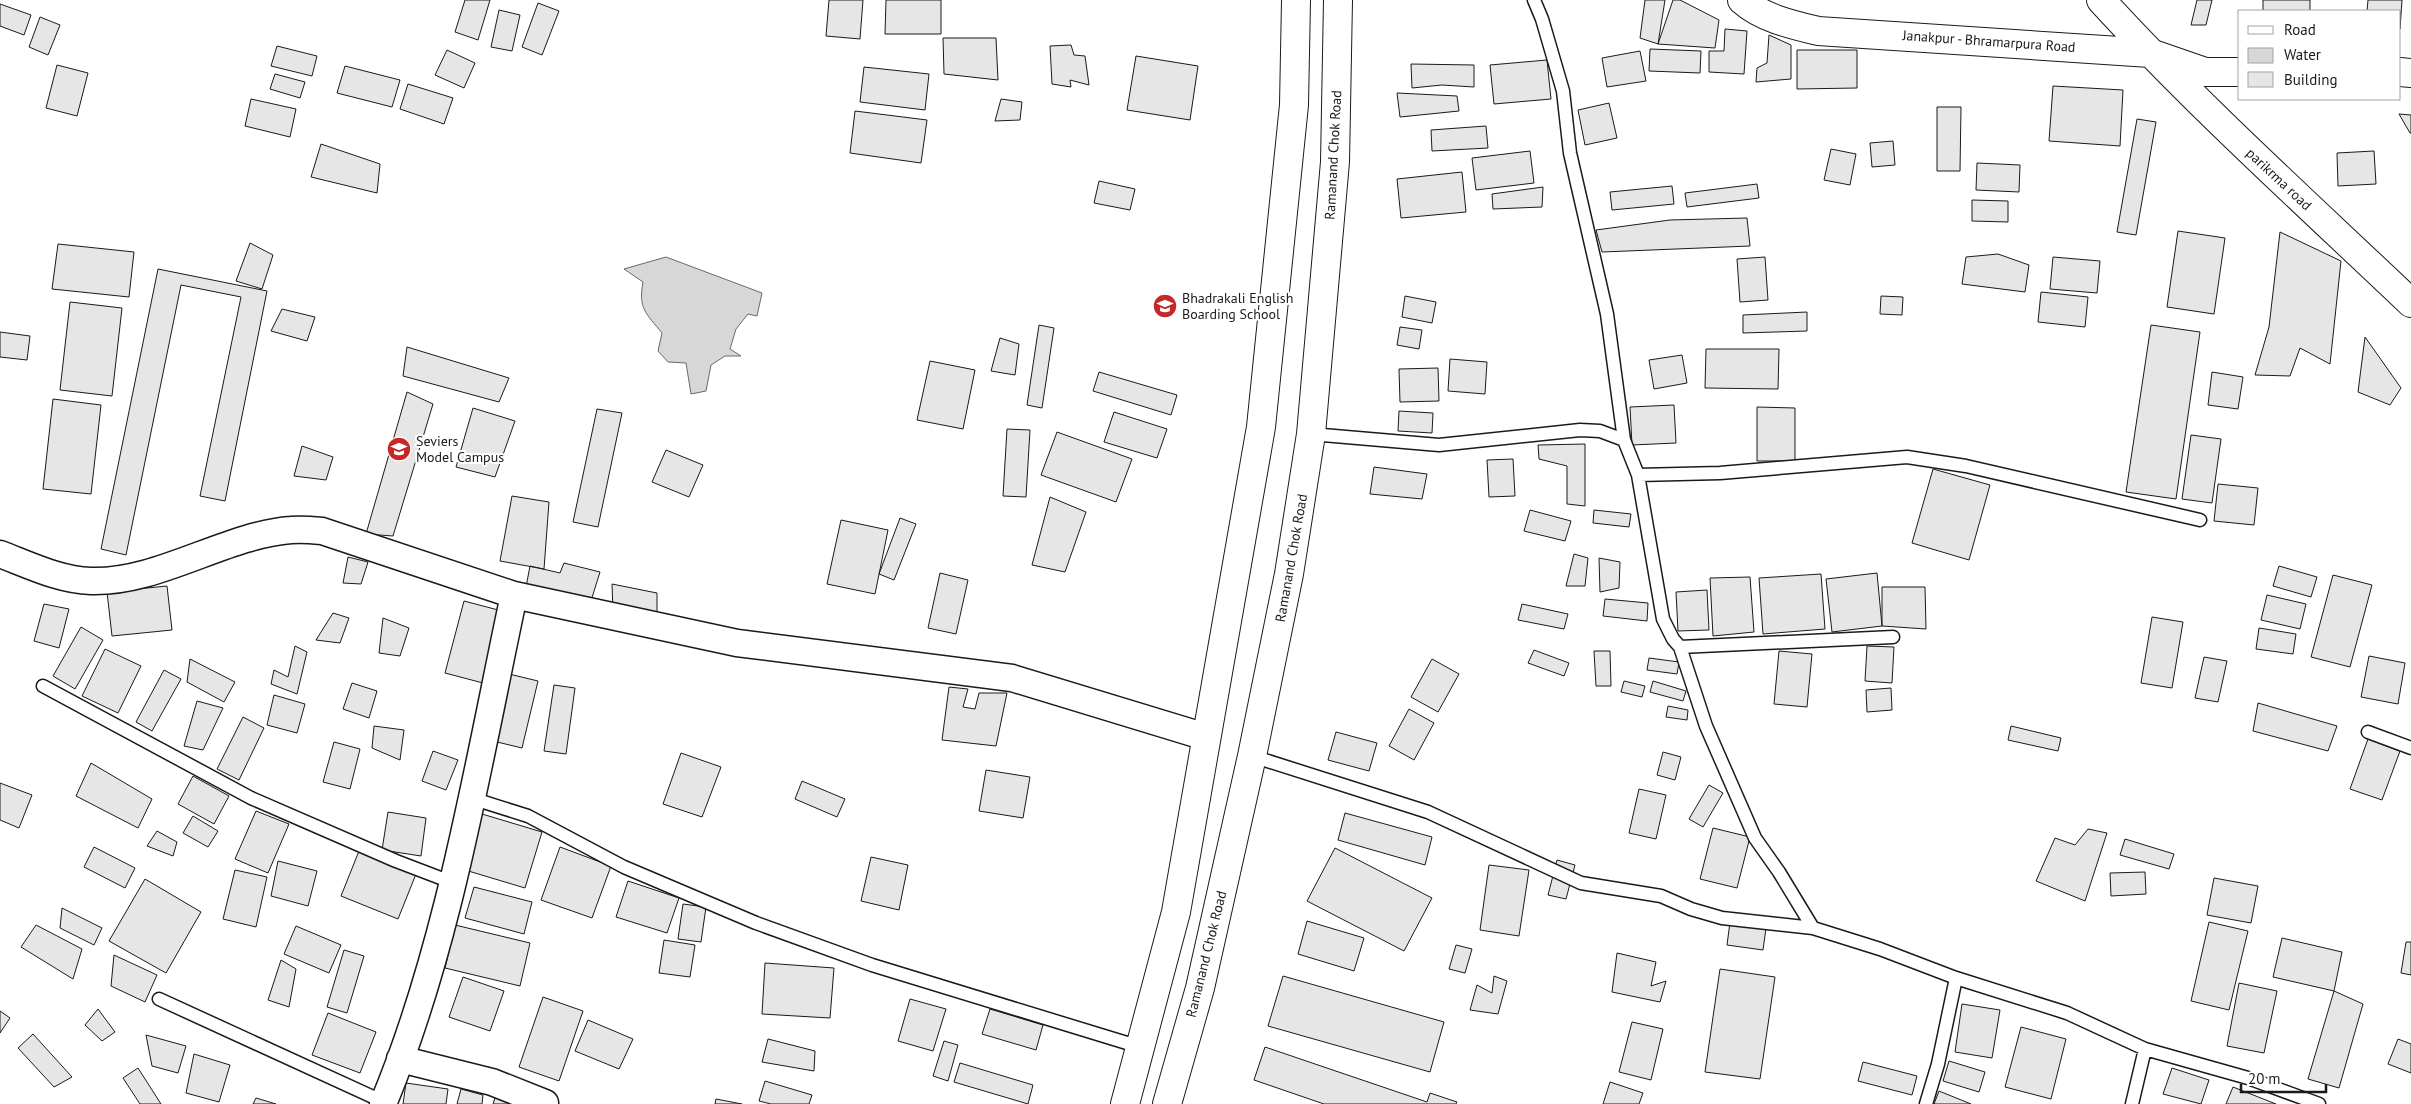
<svg xmlns="http://www.w3.org/2000/svg" width="2411" height="1104" font-family="'PT Sans',sans-serif">
<style>
.water{fill:#d7d7d7;stroke:#6a6a6a}
.building{fill:#e6e6e6;stroke:#1a1a1a}
.lines{fill:none;stroke-linecap:round;stroke-linejoin:round}
.lane-casing{stroke:#1a1a1a;stroke-width:15}
.street-casing{stroke:#1a1a1a;stroke-width:29}
.secondary-casing{stroke:#1a1a1a;stroke-width:30}
.highway-casing{stroke:#1a1a1a;stroke-width:30}
.lane{stroke:#fff;stroke-width:12}
.street{stroke:#fff;stroke-width:26}
.secondary{stroke:#fff;stroke-width:28}
.highway{stroke:#fff;stroke-width:28}
.labels{text-anchor:middle;dominant-baseline:central;stroke-width:4;stroke-linejoin:round;paint-order:stroke}
.street-label{font-size:14px;fill:#1a1a1a;stroke:#fff}
.poi-label{font-size:14px;fill:#1a1a1a;stroke:#fff;text-anchor:start}
</style>
<rect width="100%" height="100%" fill="#fff"/>
<path class="water" d="M666,257L762,293L757,316L748,314L736,329L730,349L741,356H725L711,365L706,391L691,394L686,363L668,362L658,351L662,333C646,313 638,309 643,282L624,269Z"/>
<path class="building" d="M465,0H490L478,40L455,32Z
M829,0H863L860,39L826,36Z
M886,0H941V34H885Z
M1645,0H1665L1658,44L1640,38Z
M1673,0H1680L1719,20L1715,48L1658,44Z
M2197,0H2212L2206,25H2191Z
M2263,0H2310V11H2263Z
M2368,0H2402L2400,29V11H2367Z
M538,3L559,11L542,55L522,47Z
M0,4L31,15L24,35L0,26Z
M499,10L520,15L512,51L491,47Z
M40,17L60,25L48,55L29,47Z
M1725,29L1747,31L1744,74L1709,72V51H1724Z
M1769,35L1791,45V79L1756,82L1757,68L1767,63Z
M943,38H996L998,80L944,74Z
M1071,45L1074,55L1085,56L1089,85L1070,80L1071,87L1052,84L1050,46Z
M277,46L317,56L312,76L271,66Z
M1650,49L1701,51L1700,73L1649,71Z
M447,50L475,63L464,88L435,75Z
M1797,50H1857V88L1797,89Z
M1640,51L1646,81L1607,87L1602,58Z
M1136,56L1198,66L1190,120L1127,110Z
M1547,60L1551,99L1494,104L1490,65Z
M1411,64L1474,65V87L1442,85L1412,88Z
M57,65L88,73L77,116L46,108Z
M345,66L400,80L392,107L337,93Z
M864,67L929,74L925,110L860,102Z
M275,74L305,82L300,98L270,89Z
M408,84L453,98L444,124L400,109Z
M2053,86L2123,90L2120,146L2049,141Z
M1397,93L1457,96L1459,111L1400,117Z
M251,99L296,109L290,137L245,126Z
M1001,99L1022,102L1020,120L995,121Z
M1609,103L1617,138L1585,145L1578,110Z
M1937,107H1961L1960,171H1937Z
M855,111L927,120L921,163L850,153Z
M2399,114L2411,115V133H2410Z
M2137,119L2156,122L2136,235L2117,232Z
M1486,126L1488,148L1432,151L1431,130Z
M1893,141L1895,165L1872,167L1870,143Z
M321,144L380,164L377,193L311,177Z
M1831,149L1856,154L1850,185L1824,180Z
M1530,151L1534,183L1476,190L1472,158Z
M2374,151L2376,184L2338,186L2337,153Z
M1977,163L2020,165L2019,192L1976,190Z
M1462,172L1466,212L1401,218L1397,179Z
M1099,181L1135,189L1130,210L1094,203Z
M1757,184L1759,198L1687,207L1685,193Z
M1672,186L1674,204L1612,210L1610,192Z
M1543,187L1542,207L1493,209L1492,194Z
M1972,200L2008,201V222L1972,221Z
M1747,218L1750,246L1602,252L1596,230L1670,220Z
M2178,231L2225,238L2214,314L2167,307Z
M2280,232L2341,261L2330,364L2300,348L2290,376L2255,375L2269,327Z
M250,243L273,255L262,289L236,281Z
M58,244L134,252L129,297L52,289Z
M1998,254L2029,265L2025,292L1962,284L1966,257Z
M1765,257L1768,300L1740,302L1737,259Z
M2053,257L2100,261L2097,293L2050,289Z
M158,269L267,291L225,501L200,496L241,297L181,285L126,555L101,549Z
M2041,292L2088,297L2085,327L2038,322Z
M1405,296L1436,302L1432,323L1402,317Z
M1881,296L1903,297L1902,315L1880,314Z
M70,302L122,308L112,396L60,390Z
M282,309L315,317L307,341L271,331Z
M1807,312V331L1743,333V315Z
M1039,325L1054,328L1042,408L1027,405Z
M2151,325L2200,332L2176,499L2126,492Z
M1400,327L1422,330L1419,349L1397,345Z
M0,332L30,336L27,360L0,357Z
M2365,337L2401,388L2390,405L2358,392Z
M1000,338L1019,344L1015,375L991,371Z
M407,347L509,378L499,402L403,376Z
M1706,349H1779L1778,389L1705,388Z
M1682,355L1687,383L1654,389L1649,360Z
M1450,359L1487,362L1485,394L1448,391Z
M930,361L975,370L963,429L917,420Z
M1438,368L1439,401L1400,402L1399,369Z
M1099,372L1177,395L1171,415L1093,391Z
M2212,372L2243,377L2238,409L2208,405Z
M407,392L433,404L393,536L366,534Z
M53,399L101,405L91,494L43,489Z
M1674,405L1676,443L1632,445L1630,407Z
M1757,407L1795,408V461H1757Z
M473,408L515,421L495,477L456,467Z
M597,409L622,413L598,527L573,522Z
M1399,411L1433,413L1432,433L1398,431Z
M1114,412L1167,429L1157,458L1104,442Z
M1007,429L1030,430L1026,497L1003,496Z
M1057,432L1132,459L1116,502L1041,475Z
M2191,435L2221,439L2212,503L2182,499Z
M1585,444V506L1567,504V466L1539,459L1538,445Z
M302,446L333,457L326,480L294,476Z
M666,450L703,465L689,497L652,482Z
M1513,459L1515,496L1489,497L1487,460Z
M1374,467L1427,474L1422,499L1370,494Z
M1933,469L1990,485L1969,560L1912,543Z
M2218,484L2258,488L2254,525L2214,521Z
M512,496L549,502L544,569L500,561Z
M1050,497L1086,512L1065,572L1032,565Z
M1530,510L1571,521L1565,541L1524,531Z
M1594,510L1631,514L1629,527L1593,523Z
M900,518L916,524L894,580L879,574Z
M841,520L888,530L875,594L827,584Z
M1574,554L1588,558L1585,586H1566Z
M348,557L368,562L361,584L343,583Z
M1599,558L1620,562L1619,588L1600,592Z
M564,563L600,572L590,604L526,587L530,566L560,573Z
M2279,566L2317,577L2311,597L2273,586Z
M940,573L968,580L956,634L928,628Z
M1877,573L1882,626L1832,632L1826,579Z
M1821,574L1825,629L1763,634L1759,578Z
M2333,575L2372,585L2350,667L2311,657Z
M1750,577L1754,632L1713,636L1710,578Z
M612,584L657,593V612L653,619L613,612Z
M167,586L172,630L112,636L107,592Z
M1882,587H1925L1926,629L1882,626Z
M1707,590L1709,630L1678,631L1676,592Z
M2267,595L2306,604L2300,629L2261,620Z
M1605,599L1648,603L1647,621L1603,616Z
M464,601L502,611L483,683L445,673Z
M44,604L69,609L59,648L34,641Z
M1522,604L1568,614L1564,629L1518,620Z
M333,613L349,618L340,643L316,640Z
M2152,617L2183,622L2172,688L2141,683Z
M383,618L409,628L400,656L379,653Z
M81,627L103,640L75,689L53,676Z
M2259,628L2296,634L2293,654L2256,649Z
M295,646L307,652L297,694L271,684L274,670L288,677Z
M1867,646L1894,647L1892,683L1865,681Z
M105,649L141,666L118,713L82,696Z
M1534,650L1569,663L1564,676L1528,663Z
M1594,651H1610L1611,686H1596Z
M1779,651L1812,654L1807,707L1774,704Z
M2369,656L2405,663L2398,704L2361,697Z
M2204,657L2227,661L2218,702L2195,698Z
M1649,658L1679,662L1677,674L1647,670Z
M190,659L235,682L224,702L187,682Z
M1432,659L1459,674L1438,712L1411,697Z
M164,670L181,679L152,731L136,722Z
M509,674L538,681L522,748L493,741Z
M1624,681L1645,686L1642,697L1621,692Z
M1653,681L1686,691L1683,701L1650,692Z
M352,683L377,691L369,718L343,709Z
M554,685L575,688L566,754L544,751Z
M949,687L968,689L963,707L975,709L979,693H1007L996,746L942,740Z
M1891,688L1892,710L1867,712L1866,690Z
M274,695L305,704L297,733L267,725Z
M197,701L223,708L203,750L184,746Z
M2258,703L2337,726L2328,751L2253,731Z
M1668,706L1688,710L1687,720L1666,717Z
M1409,709L1434,723L1414,760L1389,746Z
M243,717L264,728L239,780L217,769Z
M374,726L404,730L400,760L372,748Z
M2011,726L2061,738L2058,751L2008,740Z
M1336,732L1377,743L1369,771L1328,760Z
M2368,739L2400,751L2382,800L2350,789Z
M334,742L360,749L350,789L323,782Z
M433,751L458,760L446,790L422,781Z
M1663,752L1681,757L1675,780L1657,775Z
M681,753L721,767L702,817L663,804Z
M91,763L152,799L138,828L76,796Z
M986,770L1030,777L1023,818L979,811Z
M193,776L229,796L214,824L178,804Z
M802,781L845,799L837,817L795,799Z
M0,783L32,795L19,828L0,820Z
M1709,785L1723,793L1703,827L1689,819Z
M1639,789L1666,795L1656,839L1629,833Z
M256,811L289,824L268,873L235,859Z
M388,812L426,818L421,856L382,850Z
M1345,813L1432,837L1425,865L1338,840Z
M482,814L542,832L525,888L465,870Z
M193,816L218,831L208,847L183,833Z
M1713,828L1750,837L1737,888L1700,879Z
M2088,829L2107,833L2085,901L2036,881L2055,838L2075,845Z
M157,831L177,842L173,856L147,846Z
M2125,839L2174,854L2169,869L2120,855Z
M94,847L135,868L125,888L84,867Z
M560,847L611,866L592,918L541,900Z
M1335,848L1432,898L1404,951L1307,901Z
M359,851L416,874L398,919L341,896Z
M871,857L908,865L899,910L861,901Z
M1557,860L1575,865L1566,899L1548,895Z
M278,861L317,871L308,906L271,896Z
M1489,865L1529,870L1519,936L1480,930Z
M235,870L267,877L256,927L223,919Z
M2145,872L2146,894L2111,896L2110,873Z
M2214,878L2258,886L2251,923L2207,915Z
M145,879L201,912L166,973L109,941Z
M628,881L679,898L667,933L616,917Z
M474,887L532,902L524,934L465,918Z
M683,904L706,907L701,942L678,939Z
M62,908L102,928L94,945L60,928Z
M1307,921L1364,938L1354,971L1298,954Z
M1730,922L1766,928L1763,950L1727,945Z
M2209,922L2248,931L2229,1010L2191,1001Z
M36,925L82,949L73,979L21,947Z
M455,925L530,943L520,986L445,968Z
M296,926L341,945L329,973L284,954Z
M2282,938L2342,952L2334,991L2273,977Z
M664,940L695,945L690,977L659,973Z
M2406,942H2411V975L2401,973Z
M1456,945L1472,949L1465,973L1449,969Z
M344,950L364,956L347,1013L327,1007Z
M1617,953L1656,962L1651,986L1666,981L1660,1002L1612,992Z
M114,955L157,975L145,1002L111,986Z
M281,960L296,969L289,1007L268,1000Z
M765,963L834,968L830,1018L762,1014Z
M1720,969L1775,977L1760,1079L1705,1072Z
M1283,976L1444,1022L1430,1072L1268,1026Z
M1494,976L1507,981L1498,1014L1470,1010L1477,985L1492,993Z
M463,977L504,991L490,1031L449,1017Z
M2239,983L2277,991L2264,1053L2227,1046Z
M2334,991L2363,1004L2339,1088L2308,1079Z
M543,997L583,1011L559,1081L519,1067Z
M910,999L946,1009L933,1051L898,1041Z
M1962,1004L2000,1010L1992,1058L1955,1052Z
M98,1009L115,1032L102,1041L85,1025Z
M990,1009L1043,1025L1036,1050L982,1034Z
M0,1011L10,1018L0,1033Z
M328,1013L376,1032L360,1073L312,1055Z
M588,1020L633,1039L619,1069L575,1051Z
M1632,1022L1663,1029L1651,1080L1619,1072Z
M2021,1027L2066,1039L2051,1099L2005,1087Z
M33,1034L72,1077L54,1087L18,1048Z
M146,1035L186,1046L178,1073L152,1066Z
M768,1039L815,1051L814,1071L762,1062Z
M2398,1039L2411,1044V1073L2388,1064Z
M944,1041L958,1045L948,1081L933,1076Z
M1265,1047L1427,1102L1430,1093L1457,1102L1456,1104H1324L1254,1080Z
M194,1054L230,1065L219,1102L186,1093Z
M1949,1061L1985,1072L1979,1092L1943,1081Z
M1863,1062L1917,1076L1912,1095L1858,1081Z
M960,1063L1033,1085L1028,1104L954,1082Z
M138,1068L161,1104H140L123,1078Z
M2172,1068L2209,1080L2201,1104L2163,1094Z
M765,1081L812,1095L809,1104H771L759,1101Z
M1610,1082L1643,1093L1639,1104H1603Z
M406,1083L448,1089L446,1104H403Z
M2233,1087L2276,1104H2226Z
M461,1089L483,1095L482,1104H457Z
M1939,1091L1971,1104H1934Z
M256,1098L276,1104H253Z
M495,1098L511,1104H493Z
M716,1099L742,1104H715Z"/>
<g class="lines">
<g class="lane-casing">
<path id="lane" d="M1534,0L1542,19L1563,91L1570,153L1607,314L1624,440
M1311,434L1439,445L1580,430L1600,431L1624,440L1638,475L1663,619L1673,639L1680,647L1893,637
M1638,475L1720,473L1907,457L1966,466L2200,520
M1680,647L1706,726L1755,838L1779,872L1813,928
M43,686L251,798L396,861L451,882
M2368,732L2411,748
M1252,756L1428,812L1581,883L1661,896L1691,909L1722,918L1813,928L1880,949L1956,978L2067,1013L2145,1049L2132,1104
M471,798L528,816L624,867L756,923L872,965L1140,1047
M159,999L384,1102
M2145,1049L2248,1078L2319,1104
M1926,1104L1938,1064L1956,978"/>
</g>
<g class="street-casing">
<path id="street" d="M0,554C29,565 59,580 91,581C159,583 225,535 291,530C301,529 312,530 322,531L514,595C478,763 449,946 383,1104
M514,595L737,643L1012,678L1206,737
M400,1059L492,1082L545,1103"/>
</g>
<g class="secondary-casing">
<path id="secondary" d="M1742,0C1762,18 1793,25 1818,31L2150,53L2205,72H2240
M2101,0C2199,107 2306,203 2411,303
M2400,72L2411,73"/>
</g>
<g class="highway-casing">
<path id="highway" d="M1125,1104L1176,912L1261,427L1294,105L1296,0
M1167,1104L1200,988L1252,756L1289,574L1311,434L1335,162L1338,0"/>
</g>
<use href="#lane" class="lane"/>
<use href="#street" class="street"/>
<use href="#secondary" class="secondary"/>
<use href="#highway" class="highway"/>
</g>
<defs>
<g id="school-disc" transform="scale(1.25)"><circle r="9.5" fill="#c62828" stroke="#fff"/><path d="M0-5L7-2L0 1L-7-2ZM-4 1L0 2.5L4 1V4Q0 6-4 4Z" fill="#fff"/></g>
</defs>
<g fill-rule="evenodd">
<use href="#school-disc" x="1165" y="306"/>
<use href="#school-disc" x="399" y="449"/>
</g>
<g class="labels">
<g class="street-label">
<text transform="translate(1989 41) rotate(4)">Janakpur - Bhramarpura Road</text>
<text transform="translate(1333 155) rotate(-87)">Ramanand Chok Road</text>
<text transform="translate(2279 179) rotate(43)">parikrma road</text>
<text transform="translate(1291 558) rotate(-80)">Ramanand Chok Road</text>
<text transform="translate(1206 954) rotate(-76)">Ramanand Chok Road</text>
</g>
<g class="poi-label">
<text x="1182" y="298">Bhadrakali English<tspan x="1182" dy="16">Boarding School</tspan></text>
<text x="416" y="441">Seviers<tspan x="416" dy="16">Model Campus</tspan></text>
</g>
</g>
<rect x="2238" y="10" width="162" height="90" fill="#ffffff" stroke="#a3a3a3"/>
<rect x="2248" y="26" width="25" height="8" fill="#ffffff" stroke="#a3a3a3"/>
<text x="2284" y="35" font-size="15" fill="#1a1a1a">Road</text>
<rect x="2248" y="48" width="25" height="15" fill="#d7d7d7" stroke="#a3a3a3"/>
<text x="2284" y="60" font-size="15" fill="#1a1a1a">Water</text>
<rect x="2248" y="72" width="25" height="15" fill="#e6e6e6" stroke="#a3a3a3"/>
<text x="2284" y="85" font-size="15" fill="#1a1a1a">Building</text>
<path d="M2241 1084v8h85v-8" fill="none" stroke="#1a1a1a" stroke-width="2.5"/>
<text x="2248" y="1084" font-size="15" fill="#1a1a1a" stroke="#ffffff" stroke-width="4" paint-order="stroke">20 m</text>
</svg>
